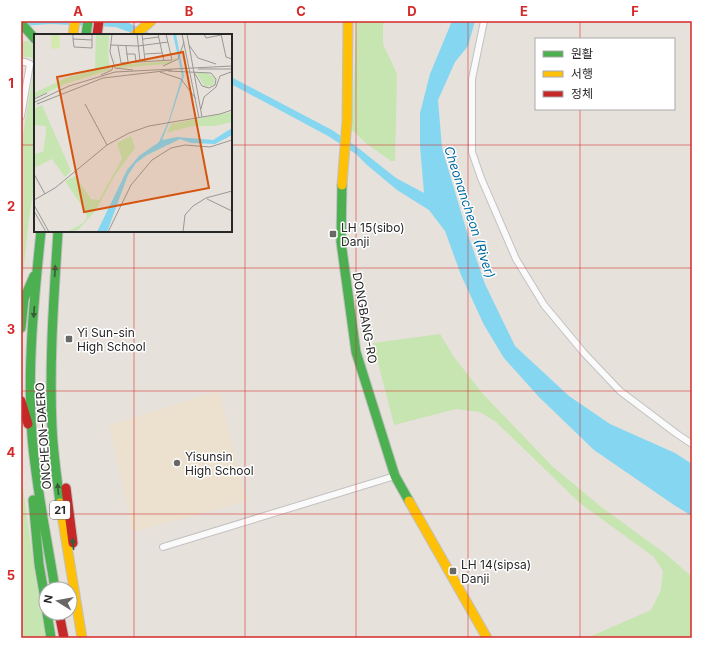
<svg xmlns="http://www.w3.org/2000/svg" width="713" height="659" font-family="Inter,'Noto Sans KR',sans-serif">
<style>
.education{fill:#ece1ce}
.green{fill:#c6e5b0}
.water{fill:#85d6f1}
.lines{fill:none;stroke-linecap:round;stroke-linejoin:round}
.street-casing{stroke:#c2c1c2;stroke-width:8}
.fast-casing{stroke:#c2c1c2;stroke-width:11}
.slow-casing{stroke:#c2c1c2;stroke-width:11}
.jam-casing{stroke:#c2c1c2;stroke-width:11}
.street{stroke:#fbfafa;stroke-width:6}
.fast{stroke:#4caf50;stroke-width:9}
.slow{stroke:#ffc107;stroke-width:9}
.jam{stroke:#c62828;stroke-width:9}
.oneway{fill:#365d37}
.grid{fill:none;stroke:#d62828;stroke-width:1;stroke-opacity:0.55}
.poi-dot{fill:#6a6866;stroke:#fff;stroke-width:1.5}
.labels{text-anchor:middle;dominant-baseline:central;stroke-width:3;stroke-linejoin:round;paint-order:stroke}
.shield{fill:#fff;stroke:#686868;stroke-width:1}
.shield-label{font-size:11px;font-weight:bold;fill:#272727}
.poi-label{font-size:12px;fill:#272727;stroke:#fff;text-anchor:start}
.street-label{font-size:12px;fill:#272727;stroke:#fff}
.water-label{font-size:13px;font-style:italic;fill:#006aa1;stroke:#fff}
.inset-road{fill:none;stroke:#9a9793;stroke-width:1}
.view{fill:#d5540f;fill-opacity:0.15;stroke:#d5540f;stroke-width:2}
.inset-edge{fill:none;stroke:#272727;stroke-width:2}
.neatline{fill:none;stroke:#d62828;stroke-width:1.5}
.grid-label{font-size:13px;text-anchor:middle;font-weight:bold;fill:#d62828}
</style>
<rect width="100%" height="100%" fill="#e6e1db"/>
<path class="education" d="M219,391L247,501L133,532L109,425Z"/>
<path class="green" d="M357,21H384L383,26V44L397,74L395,161H391L367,144L351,129Z
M21,41H29L34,46L35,63L31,57H21Z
M35,63V180L28,226L21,296V146Z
M440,334L454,357L483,394L552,466L600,506L667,555L692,577V638H587L651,610L661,590L663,571L654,557L581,504L496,422L480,412L456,409L394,425L373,343Z
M21,473L35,575L46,638H22L21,633Z"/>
<path class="water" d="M21,21H125L153,35H137L116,27L51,24L21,26Z
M452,21H475L468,46L455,62L438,100L442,148L466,229L485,284L515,346L569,396L610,424L675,453L692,464V516L674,505L594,450L539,397L504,358L484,325L461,275L445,231L429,210L397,190L367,165L356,154L328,136L231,84V77L332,130L357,147L396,178L424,193L420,146V113L430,74Z"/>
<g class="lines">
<g class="street-casing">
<path id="street" d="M484,21L472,79V152L481,178L516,259L544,305L584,353L620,391L677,434L692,444
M21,62H25L30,64L21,116
M163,547L395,476"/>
</g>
<g class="fast-casing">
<path id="fast" d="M21,23L35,39
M86,35L88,21
M342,185L341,242L356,352L395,476L409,501
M41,231C34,299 27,368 32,436C36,488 47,538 55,589
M58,231C54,296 49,361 52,427C53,452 57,478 60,503
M21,328L24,299L34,276
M33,500L39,564L46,605
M47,613L51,638"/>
</g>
<g class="slow-casing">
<path id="slow" d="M73,35L75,21
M135,35L151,21
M342,185L347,121L348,21
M409,501L487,638
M60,503L82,638"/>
</g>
<g class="jam-casing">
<path id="jam" d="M97,35L99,21
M21,401L28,424
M66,488L73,543
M59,613L64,638"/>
</g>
<use href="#street" class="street"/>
<use href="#fast" class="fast"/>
<use href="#slow" class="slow"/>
<use href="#jam" class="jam"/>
</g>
<defs><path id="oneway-solid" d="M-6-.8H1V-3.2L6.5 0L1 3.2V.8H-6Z"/></defs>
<g class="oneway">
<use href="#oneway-solid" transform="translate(55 271) rotate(-87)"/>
<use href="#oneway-solid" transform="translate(34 312) rotate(94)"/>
<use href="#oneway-solid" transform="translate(58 489) rotate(-95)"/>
<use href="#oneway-solid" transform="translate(73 544) rotate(-97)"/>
</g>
<path class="grid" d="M134,21V35M245,21V638M356,21V638M468,21V638M580,21V39M580,109V638M21,145H35M231,145H692M134,231V638M21,268H692M21,391H692M21,514H692"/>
<g class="poi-dot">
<rect x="329" y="230" width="8" height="8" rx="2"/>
<rect x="65" y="335" width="8" height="8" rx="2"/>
<circle cx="177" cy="463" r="4"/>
<rect x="449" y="567" width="8" height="8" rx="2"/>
</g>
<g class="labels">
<rect class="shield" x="50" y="501" width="20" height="18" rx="3"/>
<g class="shield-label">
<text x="60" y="510">21</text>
</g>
<g class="poi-label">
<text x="341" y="227">LH 15(sibo)<tspan x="341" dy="14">Danji</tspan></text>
<text x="77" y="332">Yi Sun-sin<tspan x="77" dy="14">High School</tspan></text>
<text x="185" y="456">Yisunsin<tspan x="185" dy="14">High School</tspan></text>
<text x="461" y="564">LH 14(sipsa)<tspan x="461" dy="14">Danji</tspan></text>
</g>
<g class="street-label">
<text transform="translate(365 318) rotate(80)">DONGBANG-RO</text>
<text transform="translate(43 436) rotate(-94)">ONCHEON-DAERO</text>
</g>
<g class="water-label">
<text transform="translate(470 212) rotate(72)">Cheonancheon (River)</text>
</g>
</g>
<g transform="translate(34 34)">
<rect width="198" height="198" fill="#e6e1db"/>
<path d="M62,0H75L74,20L76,36L31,50L0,64V59L32,44L61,36ZM78,18L83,31L138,27L142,23V25L132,30L83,34ZM162,38L173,39L181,44L179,51L171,53ZM8,71L37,137L31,143L18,125L0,134V120L9,118L12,100V92L0,91V75ZM198,78V88L181,92H158L133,99L137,90ZM97,102L101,114L81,141L62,176L44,196L33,198L49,189L53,184L52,178L31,147L41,142L57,165L65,166L88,125L83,109Z" fill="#c6e5b0"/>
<path d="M17,0H25L26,14L18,15Z" fill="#d3eaac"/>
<path d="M139,0H142L150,42L136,86L128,106L143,103L179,106L198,94V101L181,110L157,109L146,105L113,121L102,129L94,141L73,198H63L93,136L105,122L125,108L135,86L148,42Z" fill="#85d6f1"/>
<path class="inset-road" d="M39,0V5L58,6V0M78,0L76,18L81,34L99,36M103,0L106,27M108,0L111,27M124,0L130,27M148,0L165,84M153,0L168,83M170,0L172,4L187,1M187,0L192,23L198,25M39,5L40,13L58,14V6M109,5L125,3M76,11L104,12L134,8M155,11L164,24L182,30M84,12L87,29L138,26L132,0M92,12L94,28M92,20H101L102,28M111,20L128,19M129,32L144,25L150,8M164,35H198M134,37L177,39L182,45L181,51L175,54L168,52L160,38M126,38L147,45L162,65M67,41L78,36L79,31M0,65L13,59M1,68L35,52L81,38L198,32M3,70L69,44L138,36M51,70L73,111M167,75L170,63L182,53L186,42L197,38M0,140L11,160M173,165L198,177M0,166L21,154L73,111L95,99L115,92L186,80L198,76M0,171L15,198M0,177L12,198M74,198L97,151L118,126L137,114L151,111L176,113L198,106M149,198L151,181L159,172L172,164L198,157"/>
<path class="view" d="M149,18L175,154L50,178L23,43Z"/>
<rect width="198" height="198" class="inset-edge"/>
</g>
<rect width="713" height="659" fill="none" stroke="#ffffff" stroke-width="44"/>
<rect x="535" y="38" width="140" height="72" fill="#ffffff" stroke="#a9a9a9"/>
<rect x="543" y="51" width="20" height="6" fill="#4caf50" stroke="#a9a9a9"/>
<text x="571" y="58" font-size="12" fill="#272727">원활</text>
<rect x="543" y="71" width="20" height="6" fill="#ffc107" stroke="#a9a9a9"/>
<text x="571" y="78" font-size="12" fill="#272727">서행</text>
<rect x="543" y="91" width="20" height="6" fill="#c62828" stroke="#a9a9a9"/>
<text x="571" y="98" font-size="12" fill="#272727">정체</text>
<g transform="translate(58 601) rotate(281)"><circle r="19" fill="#ffffff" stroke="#a9a9a9"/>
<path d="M0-3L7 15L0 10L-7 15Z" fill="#6a6866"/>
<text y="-6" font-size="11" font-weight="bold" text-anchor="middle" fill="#272727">N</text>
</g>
<rect x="22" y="22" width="669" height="615" class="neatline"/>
<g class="grid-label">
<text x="78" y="16">A</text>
<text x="189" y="16">B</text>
<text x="301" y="16">C</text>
<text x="412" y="16">D</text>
<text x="524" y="16">E</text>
<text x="635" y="16">F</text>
<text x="11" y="88">1</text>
<text x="11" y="211">2</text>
<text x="11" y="334">3</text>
<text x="11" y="457">4</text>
<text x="11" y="580">5</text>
</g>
</svg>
